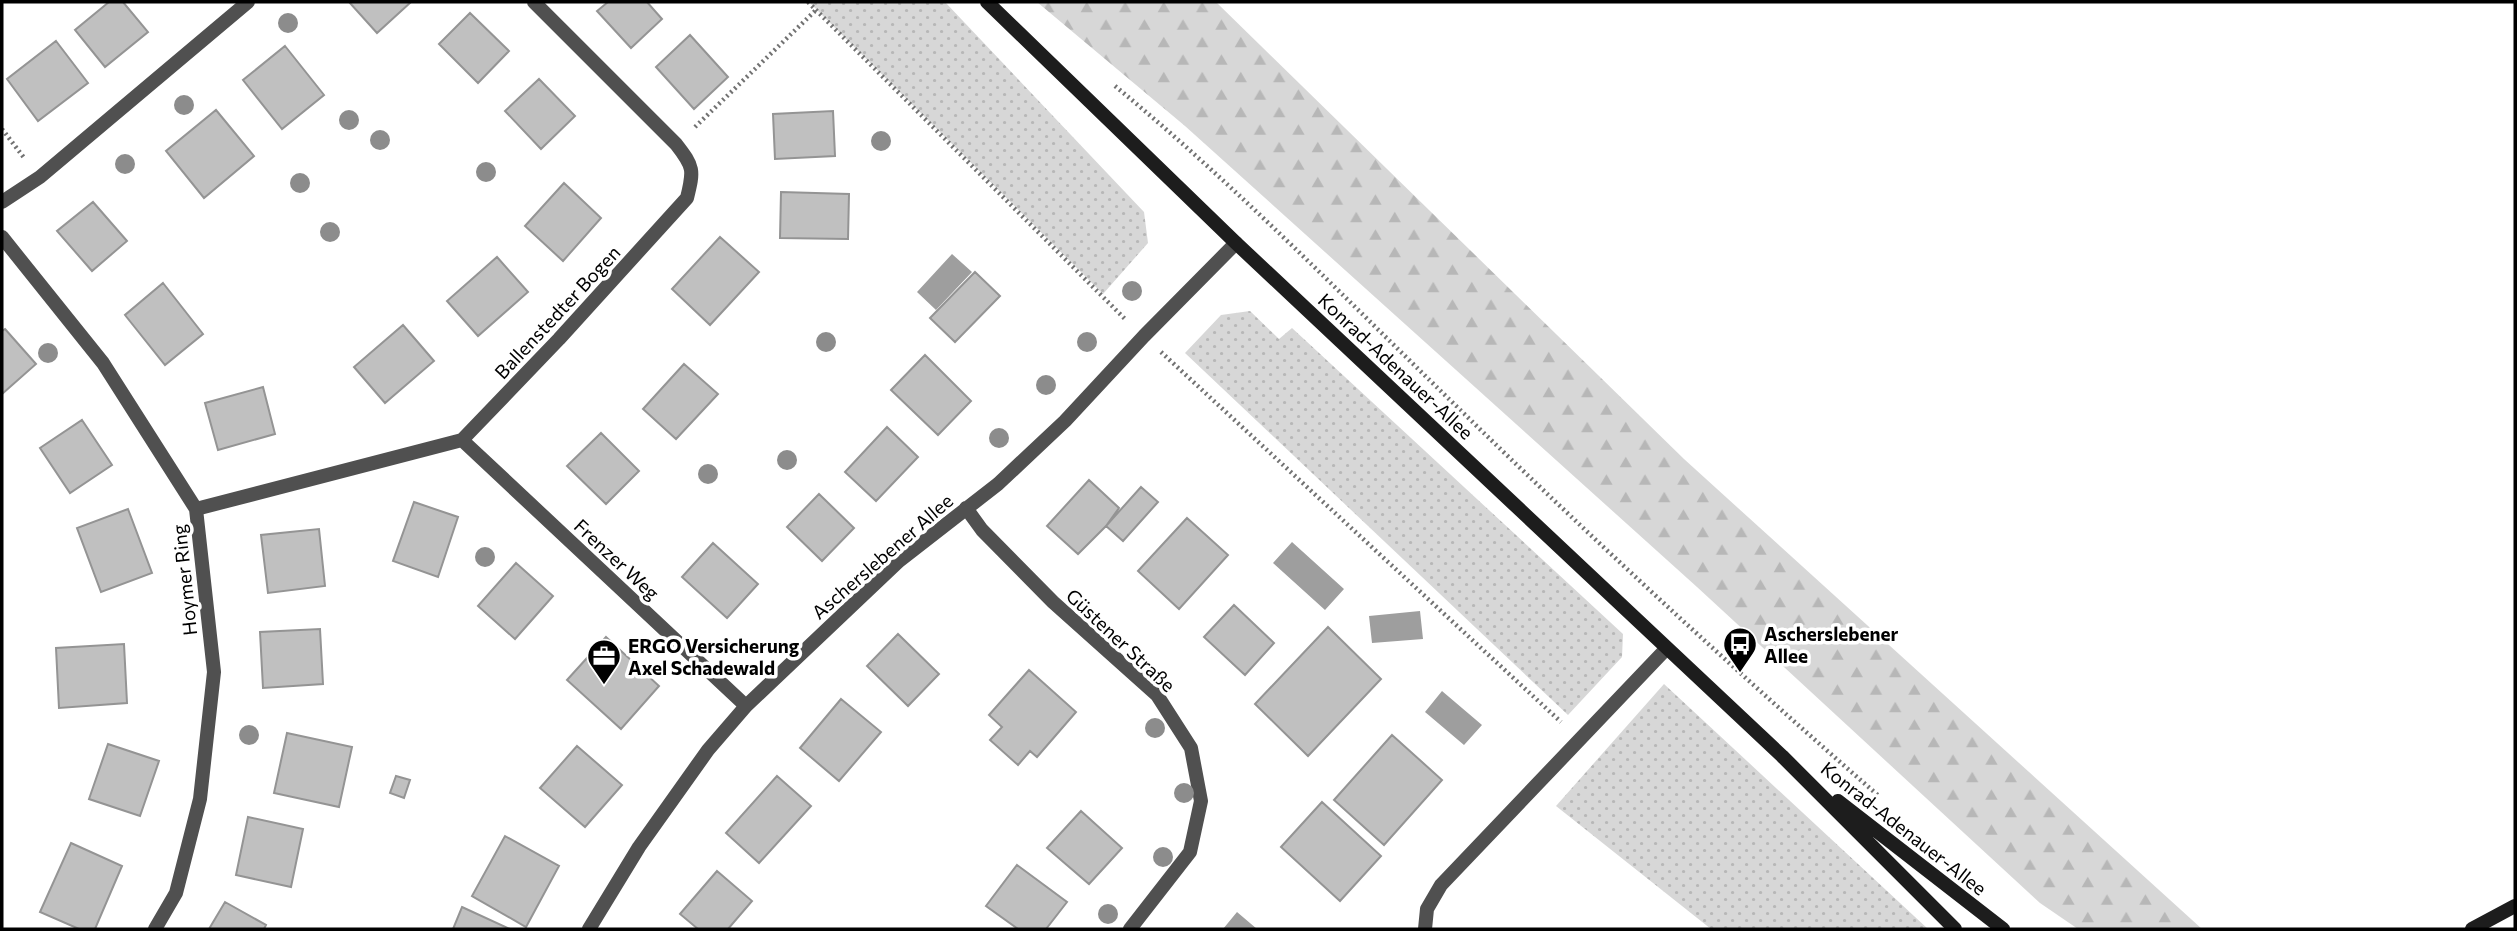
<svg xmlns="http://www.w3.org/2000/svg" width="2517" height="931" font-family="Commissioner,sans-serif">
<style>
.grass{fill:url(#grass-dots)}
.forest{fill:url(#forest-firs)}
.water{fill:#9e9e9e}
.building{fill:#c0c0c0;stroke:#949494;stroke-width:2}
.lines{fill:none;stroke-linecap:round;stroke-linejoin:round}
.path{stroke:#727272;stroke-width:4.5;stroke-dasharray:2 3.5;stroke-linecap:butt}
.service{stroke:#505050;stroke-width:14}
.minor{stroke:#505050;stroke-width:14}
.secondary{stroke:#1d1d1d;stroke-width:14}
.tree{fill:#8c8c8c}
.labels{text-anchor:middle;dominant-baseline:central;stroke-width:7;stroke-linejoin:round;paint-order:stroke}
.street-label{font-size:19px;fill:#000;stroke:#fff}
.poi-label{font-size:19px;font-weight:bold;fill:#000;stroke:#fff;text-anchor:start}
</style>
<defs>
<pattern id="grass-dots" width="8" height="8" patternUnits="userSpaceOnUse" patternTransform="scale(1.75)"><rect width="8" height="8" fill="#d7d7d7"/><path d="M2 2h.1M6 6h.1" fill="none" stroke="#b7b7b7" stroke-width="1.8" stroke-linecap="round"/></pattern>
<pattern id="forest-firs" width="22" height="20" patternUnits="userSpaceOnUse" patternTransform="scale(1.75)"><rect width="22" height="20" fill="#d7d7d7"/><path d="M5 1l3.5 6h-7zM16 11l3.5 6h-7z" fill="#b7b7b7"/></pattern>
</defs>
<rect width="100%" height="100%" fill="#fff"/>
<path class="grass" d="M809,2H945L1144,212L1148,243L1103,294Z
M1250,311L1279,339L1292,328L1623,634L1622,657L1568,715L1185,353L1221,315Z
M1664,684L1928,929H1711L1556,806Z"/>
<path class="forest" d="M1037,2H1216L1684,459L2202,929H2078L2040,903L1697,587L1185,126Z"/>
<path class="water" d="M952,254L972,272L936,310L917,292Z
M1292,542L1344,589L1325,610L1273,563Z
M1420,611L1423,639L1372,643L1369,616Z
M1442,691L1482,725L1464,745L1425,712Z
M1237,912L1257,929H1223Z"/>
<path class="building" d="M109,2H123L148,32L105,67L75,30Z
M349,2H411L377,33Z
M608,2H647L662,19L631,48L597,11Z
M470,13L509,51L478,83L439,44Z
M690,35L728,77L694,109L656,67Z
M56,41L88,83L38,121L7,79Z
M285,46L324,95L282,129L243,80Z
M539,79L575,116L541,149L505,111Z
M216,110L254,156L204,198L166,151Z
M833,111L835,156L775,159L773,114Z
M564,183L601,218L563,261L525,226Z
M781,192L849,194L848,239L780,238Z
M93,202L127,241L92,271L57,231Z
M720,237L759,272L710,325L672,289Z
M497,257L528,292L478,336L447,301Z
M975,272L1000,296L955,342L930,318Z
M163,283L203,334L165,365L125,315Z
M403,325L434,361L385,403L354,367Z
M5,329L36,364L2,394V331Z
M925,355L971,401L938,435L891,390Z
M684,364L718,394L676,439L643,409Z
M263,387L275,434L218,450L205,403Z
M82,420L112,465L70,493L40,448Z
M887,427L918,457L876,501L845,472Z
M601,433L639,471L606,504L567,466Z
M1089,480L1119,508L1106,526L1078,554L1047,526Z
M1141,487L1158,502L1123,541L1106,526Z
M819,494L854,528L822,561L787,527Z
M414,502L458,517L438,577L393,561Z
M128,509L152,573L101,592L77,528Z
M1187,518L1228,555L1179,609L1138,571Z
M319,529L325,586L268,593L261,535Z
M713,543L758,584L727,618L682,577Z
M516,563L553,596L515,639L478,606Z
M1234,605L1274,643L1245,675L1204,637Z
M1328,627L1381,679L1308,756L1255,704Z
M320,629L323,684L263,688L260,632Z
M898,634L939,674L908,706L867,666Z
M606,637L659,686L621,729L567,680Z
M124,644L127,703L59,708L56,648Z
M1029,670L1076,712L1037,757L1030,751L1018,765L990,740L1002,727L989,715Z
M841,699L881,732L839,781L800,748Z
M287,733L352,747L339,807L274,793Z
M1392,735L1442,780L1384,845L1334,800Z
M108,744L159,761L140,816L89,799Z
M577,746L622,785L585,827L540,788Z
M396,776L410,780L404,798L390,793Z
M777,776L811,806L759,863L726,833Z
M1322,802L1381,856L1340,901L1281,847Z
M1081,811L1122,848L1089,884L1047,848Z
M248,817L303,829L291,887L236,875Z
M505,836L559,866L526,927L472,896Z
M71,843L122,866L95,929H79L40,912Z
M1017,865L1067,902L1046,929H1018L986,906Z
M717,871L752,901L728,929H698L680,914Z
M225,902L266,925L264,929H209Z
M462,907L510,929H453Z"/>
<g class="lines">
<path class="path" d="M808,2L1126,320
M1115,86C1233,183 1340,293 1450,400C1589,536 1733,669 1880,797
M695,127L816,10
M2,129L25,159
M1161,352L1561,722"/>
<path class="service" d="M1425,929L1427,909L1441,885L1666,649"/>
<path class="minor" d="M2,202L40,177L248,2
M2,237L103,363L196,509L214,672L200,799L176,893L155,929
M462,440L746,706
M966,508L982,530L1053,602L1157,695L1191,748L1201,801L1190,852L1130,929
M196,509L462,440L559,339L687,198C694,170 694,167 676,144L534,2
M589,929L639,847L708,750L746,706L899,561L998,484L1065,421L1144,336L1236,243"/>
<path class="secondary" d="M987,2L1236,243L1782,756L1955,929
M1838,801L2003,929
M2472,929L2515,906"/>
</g>
<g class="tree">
<circle cx="288" cy="23" r="10"/>
<circle cx="184" cy="105" r="10"/>
<circle cx="349" cy="120" r="10"/>
<circle cx="380" cy="140" r="10"/>
<circle cx="881" cy="141" r="10"/>
<circle cx="125" cy="164" r="10"/>
<circle cx="486" cy="172" r="10"/>
<circle cx="300" cy="183" r="10"/>
<circle cx="330" cy="232" r="10"/>
<circle cx="1132" cy="291" r="10"/>
<circle cx="826" cy="342" r="10"/>
<circle cx="1087" cy="342" r="10"/>
<circle cx="48" cy="353" r="10"/>
<circle cx="1046" cy="385" r="10"/>
<circle cx="999" cy="438" r="10"/>
<circle cx="787" cy="460" r="10"/>
<circle cx="708" cy="474" r="10"/>
<circle cx="485" cy="557" r="10"/>
<circle cx="1155" cy="728" r="10"/>
<circle cx="249" cy="735" r="10"/>
<circle cx="1184" cy="793" r="10"/>
<circle cx="1163" cy="857" r="10"/>
<circle cx="1108" cy="914" r="10"/>
</g>
<defs>
<g id="bus-pin" transform="scale(1.75)"><path d="M0 17L-7.5 6A9.5 9.5 0 1 1 7.5 6Z" fill="#000" stroke="#fff"/><path d="M-5-6H5V4H4V6H2V4H-2V6H-4V4H-5ZM-3.5-4V0h7V-4ZM-3.5 1.2v1.5H-2V1.2ZM2 1.2v1.5H3.5V1.2Z" fill="#fff"/></g>
<g id="office-pin" transform="scale(1.75)"><path d="M0 17L-7.5 6A9.5 9.5 0 1 1 7.5 6Z" fill="#000" stroke="#fff"/><path d="M-6-3h4V-5.5h4V-3h4V5H-6ZM-1-4.5V-3h2v-1.5ZM-6 0V1H6V0Z" fill="#fff"/></g>
</defs>
<g fill-rule="evenodd">
<use href="#bus-pin" x="1740" y="644"/>
<use href="#office-pin" x="604" y="656"/>
</g>
<g class="labels">
<g class="street-label">
<text transform="translate(557 312) rotate(-47)">Ballenstedter Bogen</text>
<text transform="translate(1396 366) rotate(43)">Konrad-Adenauer-Allee</text>
<text transform="translate(882 556) rotate(-41)">Ascherslebener Allee</text>
<text transform="translate(617 559) rotate(43)">Frenzer Weg</text>
<text transform="translate(184 580) rotate(-96)">Hoymer Ring</text>
<text transform="translate(1121 640) rotate(43)">Güstener Straße</text>
<text transform="translate(1904 828) rotate(38)">Konrad-Adenauer-Allee</text>
</g>
<g class="poi-label">
<text x="1764" y="633">Ascherslebener<tspan x="1764" dy="22">Allee</tspan></text>
<text x="628" y="645">ERGO Versicherung<tspan x="628" dy="22">Axel Schadewald</tspan></text>
</g>
</g>
<rect width="2517" height="931" fill="none" stroke="#000000" stroke-width="7"/>
</svg>
